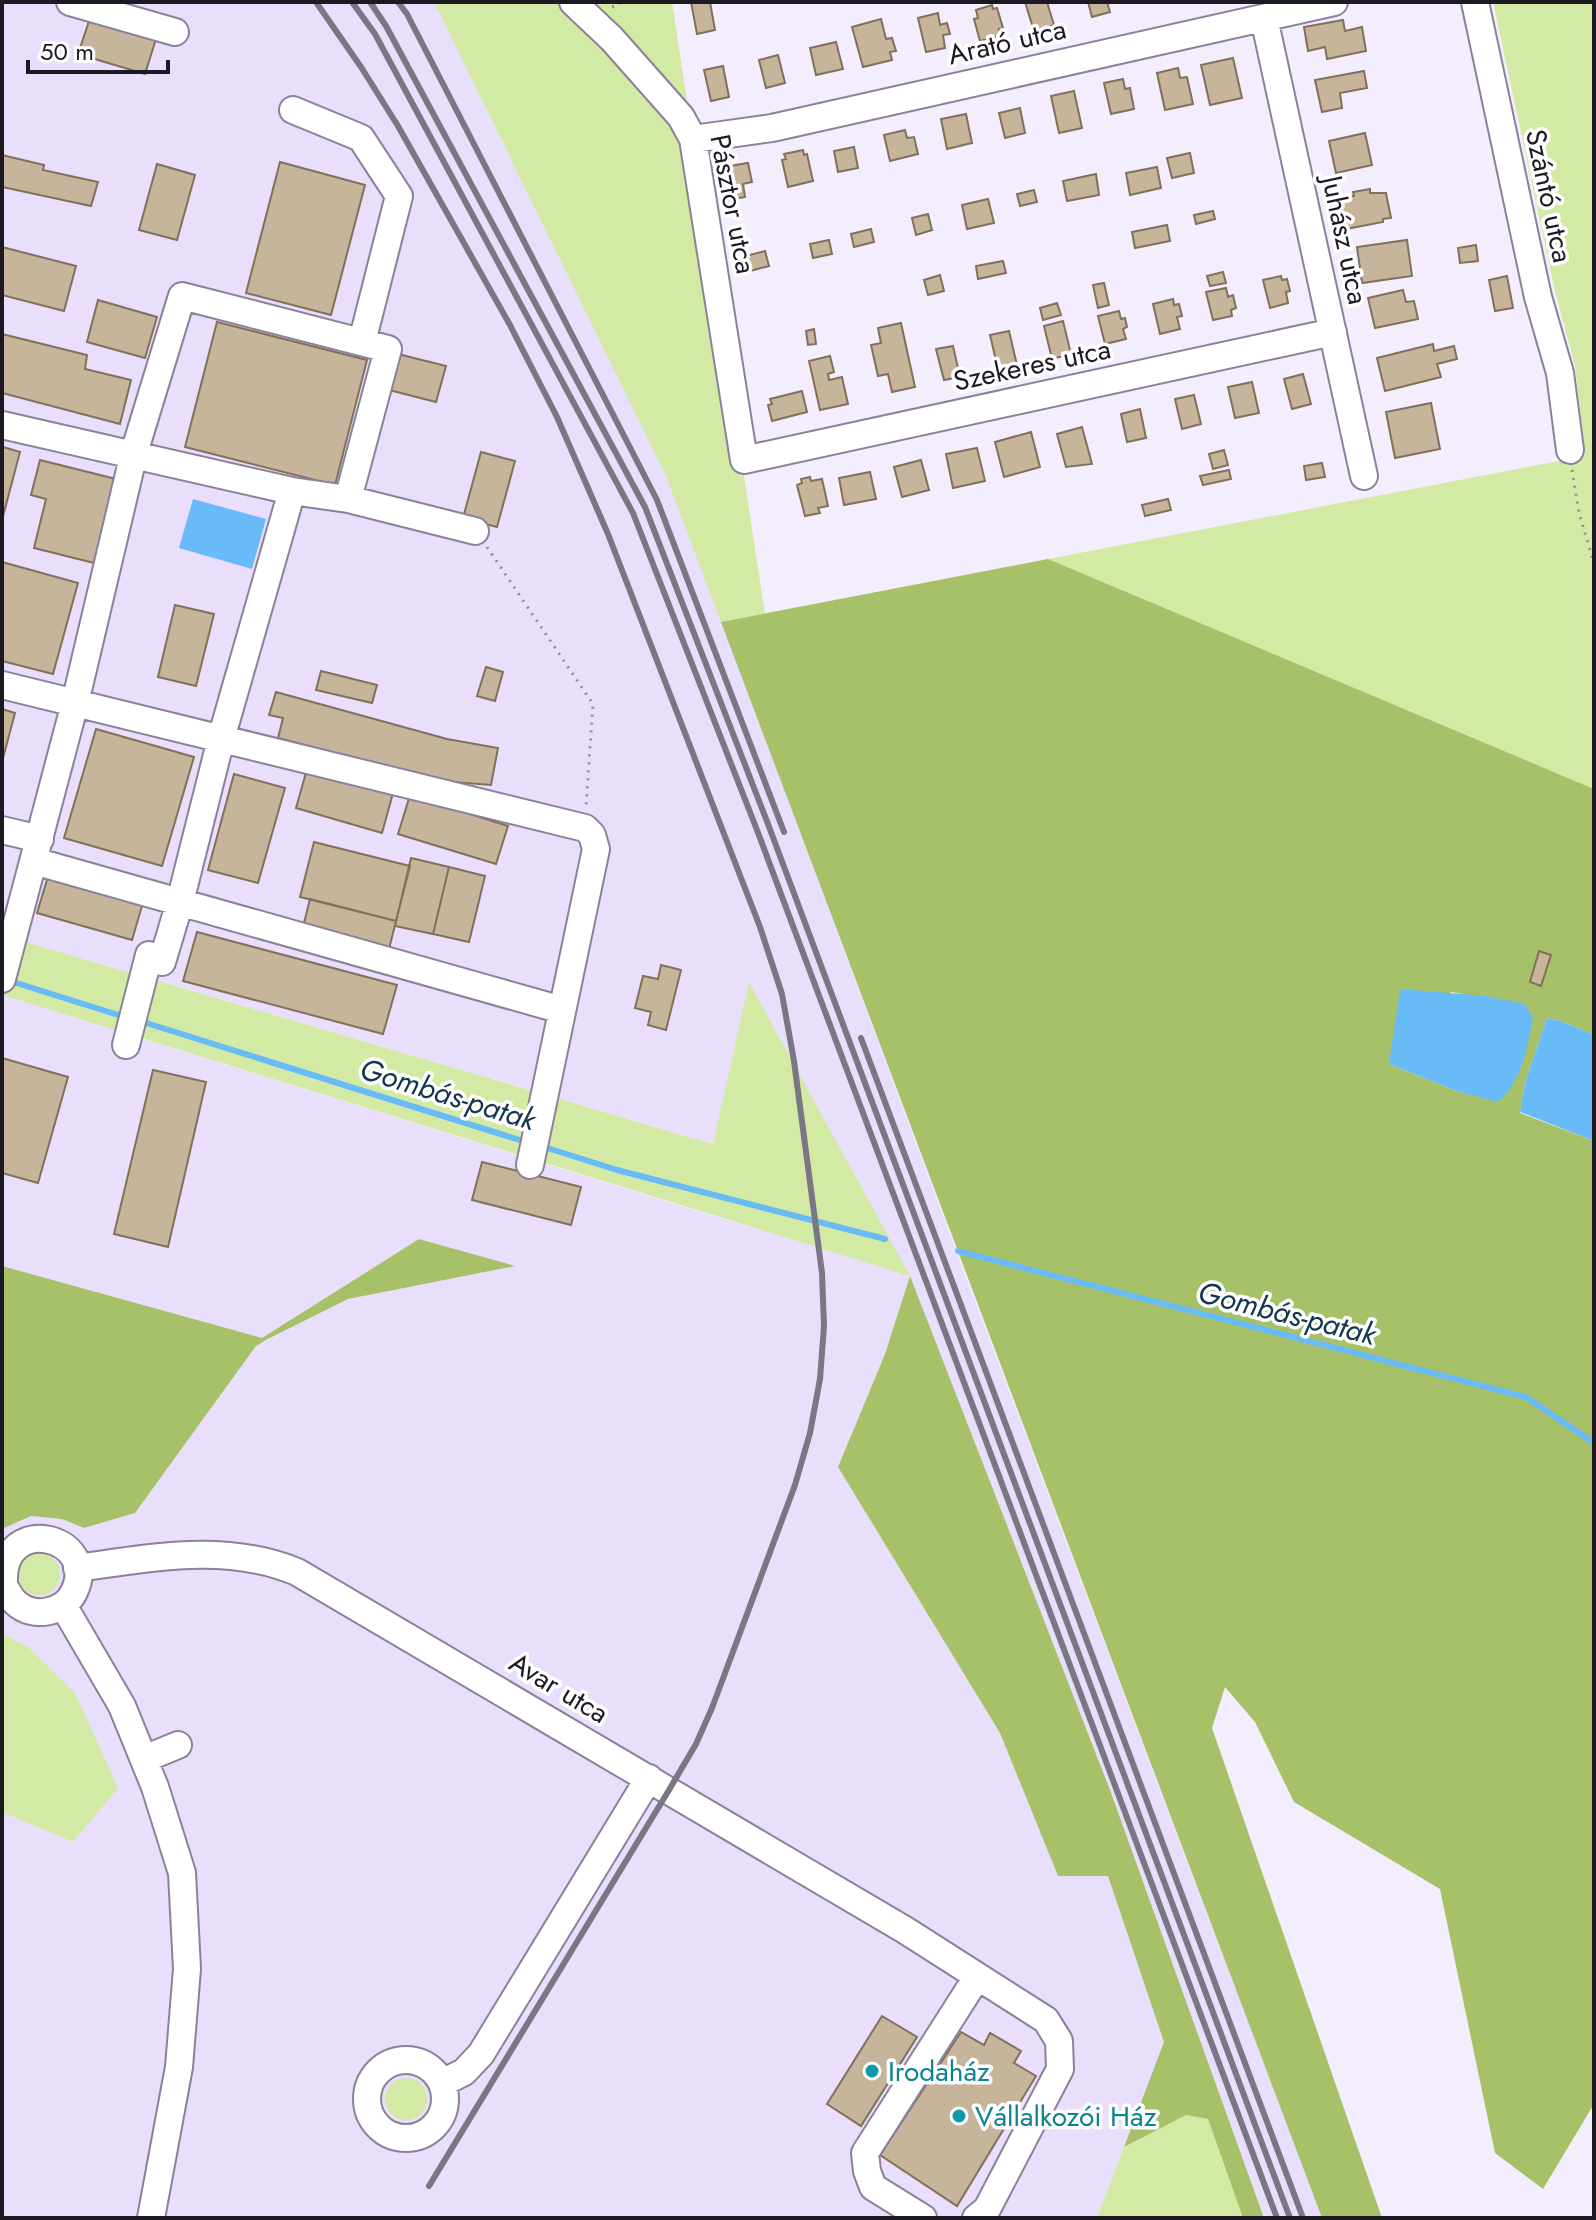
<svg xmlns="http://www.w3.org/2000/svg" width="1596" height="2220" font-family="Jost,sans-serif">
<style>
.built{fill:#e9defb}
.green{fill:#d3eaa4}
.forest{fill:#a6c167;fill-rule:evenodd}
.water{fill:#69bbf8}
.lines{fill:none;stroke-linecap:round;stroke-linejoin:round}
.stream{stroke:#69bbf8;stroke-width:6}
.building{fill:#c6b49b;stroke:#81715a;stroke-width:2}
.minor-casing{stroke:#8b819a;stroke-width:30}
.path{stroke:#948e9c;stroke-width:3;stroke-dasharray:2 6;stroke-linecap:butt}
.minor{stroke:#fff;stroke-width:26}
.rail{stroke:#7b7683;stroke-width:6}
.culture-dot{fill:#0f9aa8;stroke:#fefefe;stroke-width:3}
.labels{text-anchor:middle;dominant-baseline:central;stroke-width:7;stroke-linejoin:round;paint-order:stroke}
.street-label{font-size:28px;fill:#1d1923;stroke:#fefefe}
.culture-label{font-size:28px;fill:#0d838f;stroke:#fefefe;text-anchor:start}
.water-label{font-size:30px;font-style:italic;fill:#13364f;stroke:#fefefe}
</style>
<rect width="100%" height="100%" fill="#f4edfe"/>
<path class="built" d="M2,2H434L667,476L970,1288L1322,2218H1264L1110,1790L910,1277L885,1354L838,1467L1000,1733L1058,1876L1108,1875L1164,2042L1097,2218H2V1812L73,1842L28,1647L2,1633V1529L31,1516L62,1519L84,1528L135,1513L256,1346L348,1299L513,1266L419,1239L262,1338L2,1266V995L697,1211L909,1275L749,984L714,1144L2,935Z"/>
<path class="green" d="M434,2H672L765,614L721,622L666,476Z
M1493,2H1594V789L1048,559L1585,456L1575,366L1555,291Z
M2,935L713,1144L749,982L910,1276L2,995Z
M18 1574a21 21 0 1 1 42 0a21 21 0 1 1-42 0Z
M2,1633L28,1647L75,1693L118,1788L73,1842L2,1812Z
M385 2099a21 21 0 1 1 42 0a21 21 0 1 1-42 0Z
M1186,2115L1208,2119L1243,2218H1097L1124,2147Z"/>
<path class="forest" d="M1048,559L1594,789V1035L1561,1021L1547,1018L1525,1083L1520,1113L1594,1141V2104L1543,2189L1495,2153L1440,1889L1294,1802L1255,1722L1225,1687L1212,1728L1382,2218H1322L721,622ZM1451,992L1525,1005L1498,1101L1459,1092L1389,1064Z
M419,1239L515,1266L348,1299L266,1340L256,1346L135,1513L84,1528L62,1519L31,1516L2,1529V1266L262,1338Z
M910,1276L1110,1790L1264,2218H1243L1208,2119L1186,2115L1124,2147L1164,2042L1108,1876H1058L1000,1733L838,1467L885,1354Z"/>
<path class="water" d="M193,499L266,519L252,569L179,548Z
M1400,989L1486,996L1525,1004L1533,1018C1527,1048 1522,1081 1498,1102L1459,1092L1389,1064Z
M1547,1018L1561,1021L1594,1035V1141L1520,1112L1525,1083Z"/>
<g class="lines">
<path class="stream" d="M10,981L125,1017
M140,1021L526,1142
M541,1146L617,1170L885,1239
M958,1251L1526,1397L1594,1443"/>
</g>
<path class="building" d="M691,2H710L715,30L697,34Z
M1025,2H1047L1054,25L1034,31Z
M1088,2H1107L1110,12L1092,17Z
M992,5L993,9L997,8L1003,28L999,29L1000,36L980,41L974,19L978,18L976,10Z
M938,13L940,25L947,23L950,34L943,35L945,48L926,52L918,18Z
M90,18L156,39L145,74L78,54Z
M881,19L886,39L892,38L896,51L890,52L892,60L863,67L852,27Z
M1343,20L1345,31L1362,27L1366,51L1327,59L1325,47L1308,51L1304,27Z
M836,42L843,69L816,75L810,48Z
M778,55L785,83L766,88L759,60Z
M1233,58L1242,98L1210,105L1201,65Z
M723,66L729,97L711,101L704,70Z
M1178,68L1180,78L1187,77L1193,104L1165,110L1157,73Z
M1364,71L1367,88L1340,93L1342,108L1322,112L1315,80Z
M1123,79L1125,89L1130,88L1134,109L1111,114L1104,83Z
M1074,91L1082,128L1059,133L1051,96Z
M1020,108L1025,133L1005,138L999,113Z
M966,114L972,143L947,149L941,119Z
M905,130L907,138L914,137L918,154L890,161L884,135Z
M1365,133L1372,165L1336,173L1329,141Z
M854,147L858,168L838,172L834,151Z
M803,150L804,155L807,154L813,181L788,187L782,160L786,159L784,154Z
M1190,153L1194,173L1172,178L1167,158Z
M2,155L44,165L43,170L98,182L91,206L2,187Z
M280,162L365,185L331,315L246,293Z
M748,163L752,182L743,184L745,197L724,201L718,168Z
M157,164L195,175L177,240L139,230Z
M1157,167L1161,188L1130,195L1126,173Z
M1096,174L1099,195L1067,201L1063,181Z
M1370,189V193H1386L1391,218L1383,219V222L1346,229L1341,198L1354,196L1353,192Z
M1034,190L1037,202L1020,206L1017,194Z
M988,199L994,223L967,229L962,205Z
M1213,211L1215,219L1196,224L1194,215Z
M928,214L932,230L916,235L912,218Z
M1167,225L1170,241L1135,248L1132,232Z
M871,229L874,242L854,247L851,234Z
M829,240L832,254L813,258L810,244Z
M1407,240L1412,276L1362,283L1357,247Z
M1476,245L1478,261L1460,263L1458,248Z
M2,247L76,266L64,311L2,295Z
M765,251L769,266L750,271L746,256Z
M1003,261L1006,273L978,279L976,266Z
M1223,272L1226,283L1210,286L1207,276Z
M940,275L944,291L928,295L924,280Z
M1281,276L1282,280L1287,279L1290,291L1286,292L1288,303L1270,308L1263,280Z
M1507,276L1513,308L1495,311L1489,280Z
M1104,283L1109,305L1098,308L1093,285Z
M1226,288L1228,297L1233,295L1236,308L1231,310L1232,316L1213,320L1206,292Z
M1403,290L1406,302L1414,301L1418,319L1375,328L1368,298Z
M1173,299L1174,305L1179,304L1182,316L1177,317L1180,329L1160,334L1153,304Z
M98,300L157,317L145,358L87,342Z
M1057,303L1061,315L1043,320L1040,308Z
M1119,311L1121,319L1125,318L1127,327L1123,329L1126,339L1105,344L1098,316Z
M1063,321L1071,354L1052,359L1044,326Z
M217,322L367,360L335,485L185,447Z
M901,323L915,387L892,392L888,374L878,376L871,345L881,343L878,328Z
M814,329L816,344L808,345L806,331Z
M1009,331L1017,365L998,369L990,335Z
M2,334L87,355L85,369L131,380L120,424L2,393Z
M1433,344L1434,351L1454,346L1457,359L1437,364L1441,377L1385,391L1377,358Z
M953,346L960,377L944,380L936,349Z
M398,354L446,366L436,402L389,390Z
M830,356L834,372L828,374L829,380L842,377L848,404L820,410L809,361Z
M1303,374L1311,404L1292,409L1284,379Z
M1252,382L1259,413L1235,418L1228,387Z
M802,391L807,412L772,421L768,405L772,404L770,399Z
M1194,395L1201,424L1182,429L1175,399Z
M1431,403L1440,449L1395,458L1386,412Z
M1140,409L1146,438L1127,442L1121,414Z
M1082,427L1092,464L1066,467L1057,434Z
M1031,432L1040,467L1004,477L995,442Z
M3,447L20,452L2,520V451Z
M977,448L985,481L953,488L946,454Z
M1224,450L1228,465L1213,469L1209,454Z
M481,452L515,461L497,527L463,518Z
M40,460L116,479L94,563L34,548L46,499L31,495Z
M921,460L929,490L902,497L894,467Z
M1322,463L1325,477L1306,480L1304,466Z
M1229,470L1231,479L1203,485L1200,476Z
M870,472L876,499L844,505L839,478Z
M810,477L811,481L822,479L828,506L818,508L820,513L805,516L797,485L802,483L801,479Z
M1168,499L1171,510L1145,516L1142,505Z
M2,562L78,583L53,674L2,661Z
M175,605L214,614L196,686L158,677Z
M486,667L503,672L495,701L477,696Z
M321,671L377,685L372,703L316,690Z
M276,692L447,739L498,748L491,785L440,781L278,738L283,718L269,715Z
M2,709L15,713L2,762Z
M96,729L194,757L162,866L64,838Z
M307,769L393,793L382,833L296,808Z
M234,774L285,788L258,883L208,870Z
M410,795L508,826L496,864L398,834Z
M314,842L410,866L396,921L300,897Z
M411,858L449,867L433,934L395,926Z
M449,867L485,876L469,942L433,934Z
M49,873L144,899L132,940L37,913Z
M310,899L396,921L389,949L303,927Z
M197,932L397,985L383,1034L183,981Z
M1539,951L1551,955L1541,986L1530,982Z
M661,965L681,970L666,1030L648,1025L651,1012L635,1008L643,976L658,979Z
M2,1058L68,1077L38,1183L2,1173Z
M153,1070L206,1082L168,1247L114,1234Z
M482,1162L581,1187L571,1225L472,1200Z
M882,2016L917,2037L861,2126L827,2104Z
M961,2032L984,2045L990,2033L1021,2051L1014,2063L1036,2076L957,2206L880,2155Z"/>
<g class="lines">
<g class="minor-casing">
<path id="minor" d="M70,2L175,32
M573,2L612,39L681,117L693,139L744,460L1333,332
M1475,2L1538,297L1560,373L1570,450
M1264,18L1364,476
M293,110L361,138L399,196L362,342
M693,139L772,128L1334,2
M2,425L292,491L348,499L475,531
M2,685L585,828L592,835L596,849L530,1165
M2,830L40,839
M34,861L562,1010
M2,979L75,703L134,453L182,296L388,349L348,499
M126,1045L149,955L162,962L180,902L221,739L292,491
M77,1568C152,1558 224,1542 297,1572L905,1930L1046,2020L1059,2041L1060,2069L987,2209L976,2218
M2,1583C7,1589 9,1597 16,1603C33,1619 64,1613 74,1592C101,1536 0,1511 4,1584
M63,1605L122,1706L155,1787L182,1873L187,1969L179,2067L151,2218
M144,1759L178,1745
M367 2099a39 39 0 1 1 78 0a39 39 0 1 1-78 0Z
M442,2083L464,2072L481,2054L649,1778
M923,2218L873,2187L867,2171L865,2153L977,1977"/>
</g>
<path class="path" d="M612,7L623,2
M1572,470L1579,513L1594,563
M487,547L593,704L586,807"/>
<use href="#minor" class="minor"/>
<path class="rail" d="M316,2L361,67L398,126L510,325L557,417L608,534L760,927L782,994L794,1061L822,1273L824,1326L820,1379L810,1433L795,1485L712,1708L696,1744L669,1790L429,2186
M352,2L375,34L633,513L757,830L1277,2218
M370,2L386,26L645,507L768,824L1290,2218
M398,2L407,14L657,500L784,832
M861,1038L1303,2218"/>
</g>
<g class="culture-dot">
<circle cx="872" cy="2071" r="8"/>
<circle cx="959" cy="2116" r="8"/>
</g>
<g class="labels">
<g class="street-label">
<text transform="translate(1007 42) rotate(-13)">Arató utca</text>
<text transform="translate(1549 196) rotate(78)">Szántó utca</text>
<text transform="translate(733 204) rotate(79)">Pásztor utca</text>
<text transform="translate(1345 240) rotate(78)">Juhász utca</text>
<text transform="translate(1032 365) rotate(-12)">Szekeres utca</text>
<text transform="translate(559 1688) rotate(31)">Avar utca</text>
</g>
<g class="culture-label">
<text x="888" y="2071">Irodaház</text>
<text x="975" y="2116">Vállalkozói Ház</text>
</g>
<g class="water-label">
<text transform="translate(448 1094) rotate(17)">Gombás-patak</text>
<text transform="translate(1287 1313) rotate(14)">Gombás-patak</text>
</g>
</g>
<rect width="1596" height="2220" fill="none" stroke="#1d1923" stroke-width="8"/>
<path d="M28 60v12h140v-12" fill="none" stroke="#1d1923" stroke-width="4"/>
<text x="40" y="60" font-size="24" fill="#1d1923" stroke="#fefefe" stroke-width="6" paint-order="stroke">50 m</text>
</svg>
